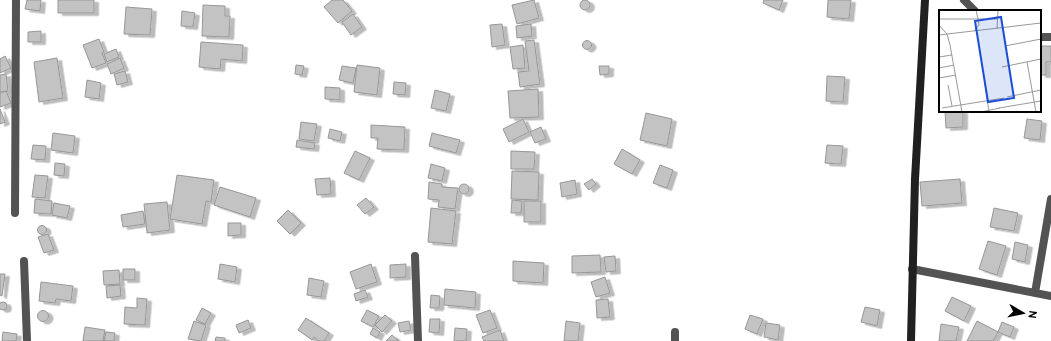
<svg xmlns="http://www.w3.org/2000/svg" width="1051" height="341" font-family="Overpass,sans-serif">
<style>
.building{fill:#c3c3c3;stroke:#979797;filter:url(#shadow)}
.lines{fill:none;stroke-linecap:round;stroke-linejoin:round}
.street{stroke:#535353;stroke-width:8}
.secondary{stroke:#202020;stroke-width:8}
.inset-road{fill:none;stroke:#999;stroke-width:1}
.view{fill:#1d4ed8;fill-opacity:0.15;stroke:#1d4ed8;stroke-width:2}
.inset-edge{fill:none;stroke:#000;stroke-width:2}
</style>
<defs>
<filter id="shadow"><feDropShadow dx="4.5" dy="2.5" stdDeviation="0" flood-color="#0004"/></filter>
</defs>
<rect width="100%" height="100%" fill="#fff"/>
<path class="building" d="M27,0H41L40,11L25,9Z
M58,0H94V13H58Z
M332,0H343L352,11L338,23L324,7Z
M534,0L539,18L517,24L512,5Z
M764,0H783L779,10L763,3Z
M828,0H851L849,19L827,17Z
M580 5a5 5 0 1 1 10 0a5 5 0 1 1-10 0Z
M203,5L225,6V16H230L229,37L202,36Z
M126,7L152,9L150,35L124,34Z
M182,11L195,13L193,27L181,26Z
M353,14L362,27L351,35L342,22Z
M502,24L505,45L492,47L490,25Z
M531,24L532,36L517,38L516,26Z
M41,31V42H28V32Z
M99,39L104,52L102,53L106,63L92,68L83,45Z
M534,40L540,84L520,87L518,72L529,71L525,41Z
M582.5 45a4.5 4.5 0 1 1 9 0a4.5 4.5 0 1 1-9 0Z
M201,42L243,45L242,61L221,59L220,69L199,67Z
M523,45L525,68L513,69L510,47Z
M1041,46H1051V62H1046V75H1041Z
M116,49L119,57L107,62L104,54Z
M5,56L11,68L0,73V59Z
M57,58L63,98L39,102L34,62Z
M120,58L124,68L111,74L107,64Z
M296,65L304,66L302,75L295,74Z
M357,65L380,68L377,95L354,92Z
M342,66L356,68L353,83L339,80Z
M599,66H609V74L600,75Z
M125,71L128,82L117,85L114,74Z
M6,74L8,91L0,92V75Z
M827,76L845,77L843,102L826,101Z
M87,80L101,83L99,99L85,97Z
M394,82L406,83L405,95L393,94Z
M325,87L340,88V100L325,99Z
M538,89L539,117L510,118L508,91Z
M435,90L450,94L446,111L431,108Z
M6,91L11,103L0,107V93Z
M0,109L5,122L0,124Z
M945,111H963V127L946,128Z
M646,113L672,119L667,146L640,140Z
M523,119L529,132L509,142L503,129Z
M1027,119L1042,121L1040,140L1024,138Z
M301,122L317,124L314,141L299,139Z
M371,125L405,127L404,150L377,149L378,138H371Z
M541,127L546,139L535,143L530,132Z
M330,129L342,132L340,141L328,138Z
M53,133L75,136L73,153L51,150Z
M432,133L460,140L456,153L429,146Z
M297,140L315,143L314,149L296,147Z
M33,145L46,146L45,160L31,159Z
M827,145L843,146L841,164L825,163Z
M622,149L640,160L632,174L614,164Z
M355,151L370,158L359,180L344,173Z
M511,151L535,152L534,169H511Z
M55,163L65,164L64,176L54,175Z
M431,164L445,168L442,181L428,178Z
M660,165L673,170L667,188L653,183Z
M512,171L539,172L538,200L511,199Z
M35,175L48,176L45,198L32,197Z
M177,175L214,180L211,202L206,201L202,224L170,219Z
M330,178L331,194L317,195L315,179Z
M592,179L596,184L589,190L584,184Z
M960,179L962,203L922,206L920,182Z
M575,180L577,194L562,197L560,183Z
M429,182L442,184V187L458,188L455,209L438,207L439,200L428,199Z
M459 189a5 5 0 1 1 10 0a5 5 0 1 1-10 0Z
M220,187L256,198L250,217L214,205Z
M366,198L374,207L365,214L357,205Z
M35,199L52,201L51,214L34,213Z
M512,200L522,201L521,213H511Z
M524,201H541V222H524Z
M167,202L170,230L147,233L144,204Z
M54,203L70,206L67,218L52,215Z
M431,208L456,211L452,244L428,242Z
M994,208L1018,213L1014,231L990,227Z
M288,210L301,223L290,234L277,221Z
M143,211L145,224L123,227L121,215Z
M228,223H241V235L228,236Z
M37.5 230a4.5 4.5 0 1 1 9 0a4.5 4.5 0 1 1-9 0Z
M48,234L54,250L44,253L38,237Z
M988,241L1006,246L997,275L979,269Z
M1015,242L1028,245L1025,262L1012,259Z
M600,255L601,272L572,273V256Z
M615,256L616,271L606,272L604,257Z
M513,261L544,263L543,283L513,281Z
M220,264L237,267L235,282L218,279Z
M371,264L377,282L356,289L350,272Z
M406,264V277L390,278V265Z
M123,269H135V280H123Z
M119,270L120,284L104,285L103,271Z
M0,274H5L2,296L0,295Z
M605,277L610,293L596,297L591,282Z
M309,278L324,281L321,297L307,295Z
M41,282L73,286L71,301L56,299L55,303L39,301Z
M120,285L121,296L107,298L106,286Z
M445,289L476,292L475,308L444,305Z
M365,290L368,297L356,301L354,294Z
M431,295L440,296L439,308H430Z
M952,297L971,306L964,321L945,311Z
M137,298L147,299L145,325L124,324L125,307L137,308Z
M608,299L610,317L597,318L596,300Z
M-1 306a4 4 0 1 1 8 0a4 4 0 1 1-8 0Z
M865,307L880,310L877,326L861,322Z
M202,308L211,313L205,324L196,320Z
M367,310L379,316L373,327L361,321Z
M490,310L497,328L483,333L476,315Z
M37.5 316a5.5 5.5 0 1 1 11 0a5.5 5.5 0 1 1-11 0Z
M385,315L392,321L382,332L375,325Z
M750,315L763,319L757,334L745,329Z
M306,318L329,333L324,341H319L314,337L312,340L298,330Z
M430,319H440L439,333L429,332Z
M248,320L251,328L239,333L236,325Z
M194,321L206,325L201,341L188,339Z
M409,321L411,330L400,332L398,323Z
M566,321L580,323L578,341H564Z
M977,321L998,332L993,341H967Z
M1002,322L1014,327L1010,337L998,332Z
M766,323L780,325L778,340L764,337Z
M941,324L959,327L956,341H939Z
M85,327L105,330L103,341H83Z
M373,328L380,332L377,338L370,334Z
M455,328L467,329L466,341H454Z
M500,330L504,341H484L482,337Z
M3,332L17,334L16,341H2Z
M106,332L115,333L114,341H104Z
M392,335L399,341H386Z
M216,337L225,338V341H215Z"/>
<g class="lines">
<path class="street" d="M964,0L975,11
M1040,37H1051
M15,213L16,0
M415,256L418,341
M24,261L27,341
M912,269L1051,296
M1035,293L1051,199
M675,332V341"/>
<path class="secondary" d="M911,341L915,179L925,0"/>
</g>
<g transform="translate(939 10)">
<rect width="102" height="102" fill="#fff"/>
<path class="inset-road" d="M0,9H39L37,0M0,15L8,24L11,35L23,102M58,19L59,0M35,21L40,15L39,9H59M0,25L102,13M66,36L102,29M0,47L13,45M88,52L97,102M63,57L102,49M0,58L15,55M0,68L17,65M46,74L50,102M9,75L13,96M68,87L102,80M3,98L65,88M60,98L102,91M42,102L61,98"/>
<path class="view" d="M62,7L75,88L49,92L36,11Z"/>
<rect width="102" height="102" class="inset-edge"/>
</g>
<g transform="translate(1023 313) rotate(99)" stroke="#ffffff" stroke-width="3" paint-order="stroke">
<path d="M0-3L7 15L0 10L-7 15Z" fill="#000000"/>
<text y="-6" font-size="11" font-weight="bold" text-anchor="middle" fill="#000000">N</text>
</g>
</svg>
